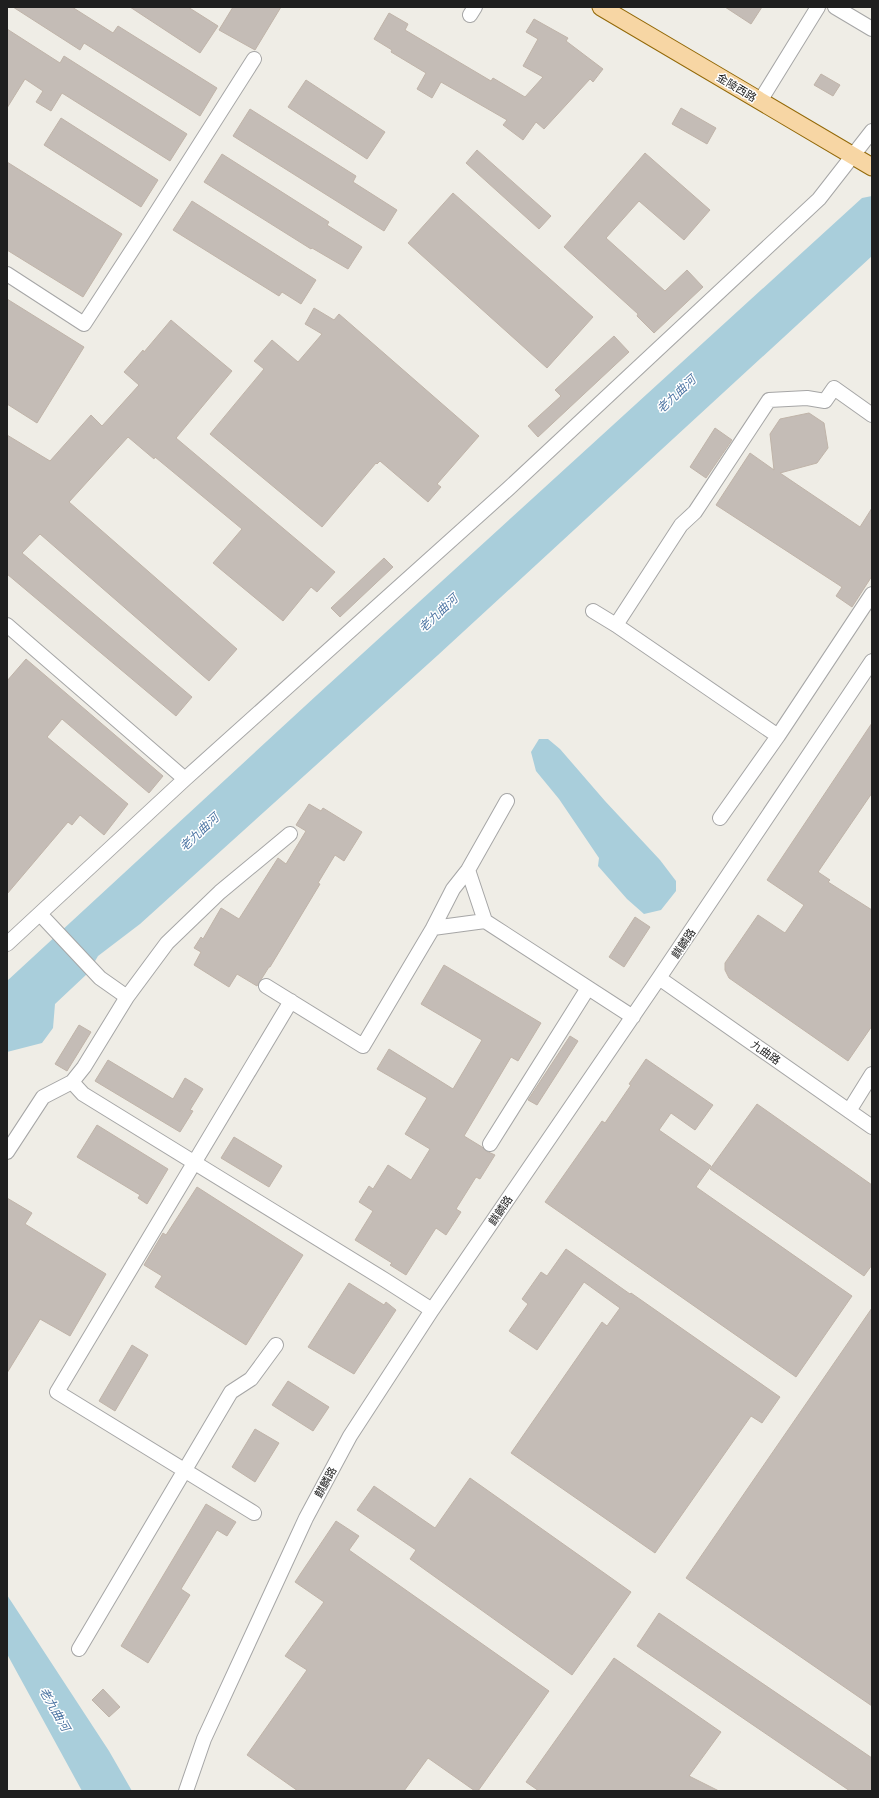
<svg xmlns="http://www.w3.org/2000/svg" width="879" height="1798" font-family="'Noto Sans','Noto Sans SC',sans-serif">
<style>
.water{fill:#a9cedb}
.building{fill:#c4bcb6;stroke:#c0b4a9}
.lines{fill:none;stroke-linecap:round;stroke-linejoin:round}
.minor-casing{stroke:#a6a6a6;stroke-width:16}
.major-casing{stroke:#936908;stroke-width:19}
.minor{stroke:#fff;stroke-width:14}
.major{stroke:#f7d6a4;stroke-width:17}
.labels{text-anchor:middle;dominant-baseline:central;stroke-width:3;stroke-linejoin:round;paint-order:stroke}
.street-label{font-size:11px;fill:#1f1f1f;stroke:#fff}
.water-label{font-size:12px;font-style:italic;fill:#4d75a3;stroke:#fff}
</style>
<rect width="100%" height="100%" fill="#efede6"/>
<path class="water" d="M872,196V256L438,655L140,924L98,956L88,973L55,1004L53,1028L42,1043L7,1052V981L317,695L862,198Z
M539,739H548L560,749L605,801L660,860L676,881V891L661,910L644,914L627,899L598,866L599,858L559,799L536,771L531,752Z
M7,1595L109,1751L132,1791H82L7,1654Z"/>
<path class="building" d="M13,7H72L113,33L118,26L217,88L200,116L84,43L80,50Z
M130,7H188L218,26L200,53Z
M233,7H281L255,50L219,30Z
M725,7H762L751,24Z
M389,13L408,24L405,30L491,81L493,78L525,97L543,77L523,66L538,39L526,32L534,19L568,38L566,41L603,69L593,82L590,79L544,129L536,122L523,140L503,125L507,120L441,82L432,98L417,89L426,73L391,52L392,50L374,39Z
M7,29L60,63L64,56L187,134L170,161L62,93L51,111L36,102L43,91L25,79L7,108Z
M821,74L840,85L833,96L814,85Z
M306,80L385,132L367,159L288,107Z
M681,108L716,128L707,144L672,124Z
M250,109L356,176L353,182L397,210L384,231L233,136Z
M61,118L158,180L141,207L44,145Z
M477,150L551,216L539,229L466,163Z
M645,153L710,210L684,240L639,201L606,238L665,291L687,270L703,287L654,333L637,316L638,314L564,247Z
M222,154L329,222L327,225L362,247L348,269L312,248L311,249L204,182Z
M7,162L122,234L83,297L7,250Z
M453,193L593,317L547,368L408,243Z
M192,201L316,280L301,304L282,292L279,296L173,230Z
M7,299L84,347L37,423L7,404Z
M314,308L334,320L339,314L479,436L437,484L441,487L428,502L380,461L377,464L376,463L322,527L210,434L264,369L254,361L272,340L298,362L322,334L305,324Z
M171,320L232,371L176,438L335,572L317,592L311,587L283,621L213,563L242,529L155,457L154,459L128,437L69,502L237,649L209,681L40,534L22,553L192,697L176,716L7,574V435L50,461L91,415L102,426L139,385L124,372L143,350L144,352Z
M614,336L629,352L538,437L528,426L561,396L555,390Z
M809,413L824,423L828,448L817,463L780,473L860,527L872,508V576L852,607L836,596L842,587L716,505L750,453L774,470L770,434L780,419Z
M715,428L732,440L706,478L690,467Z
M384,558L393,567L340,617L331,608Z
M26,659L163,776L149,793L62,719L47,737L128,804L104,835L80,815L72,825L68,822L7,894V681Z
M872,723V793L818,872L830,880L828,882L872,910V1026L848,1061L729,978L725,970V963L758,915L785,933L804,905L767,880Z
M309,804L321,811L323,808L362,832L344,861L335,855L318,883L320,884L270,967H269L257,986L237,974L229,987L194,965L201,952L194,948L201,937L203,939L221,908L239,919L278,858L286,864L306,831L296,825Z
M635,917L650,927L624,967L609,957Z
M444,965L541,1023L518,1061L511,1057L464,1136L482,1147L486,1151L495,1155L480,1179L476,1177L456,1209L461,1212L446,1235L436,1228L406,1275L390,1265L392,1263L355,1240L373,1211L359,1202L369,1186L373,1189L388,1165L411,1180L430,1149L405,1134L427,1098L377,1069L389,1049L453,1089L482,1040L421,1004Z
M79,1025L91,1032L67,1071L55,1064Z
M570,1036L578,1041L537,1105L528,1100Z
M646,1059L713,1105L695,1130L671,1113L659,1130L711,1166L696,1187L852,1296L796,1377L545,1202L602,1121L605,1123L631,1085L629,1084Z
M108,1060L173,1099L185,1078L203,1089L190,1110L193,1111L180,1132L95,1081Z
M757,1104L872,1185V1265L864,1276L710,1169Z
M97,1125L168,1169L147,1204L138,1198L140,1195L77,1157Z
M234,1137L282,1166L269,1187L221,1158Z
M197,1187L303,1255L246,1345L155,1287L162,1276L144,1265L163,1233L166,1235Z
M7,1198L32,1213L25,1224L106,1274L70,1336L40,1319L7,1373Z
M566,1249L630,1294L631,1293L780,1397L762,1423L751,1416L655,1553L511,1453L602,1322L607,1326L620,1308L584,1282L537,1350L509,1331L528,1304L522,1299L541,1272L547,1276Z
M349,1283L384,1305L386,1302L396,1310L354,1374L308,1347Z
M872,1308V1706L686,1578Z
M132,1345L148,1355L115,1411L99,1401Z
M288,1381L329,1407L313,1431L272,1405Z
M255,1429L279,1443L255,1482L232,1467Z
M470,1478L631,1592L572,1675L410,1559L416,1550L357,1510L374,1486L435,1528Z
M206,1504L236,1522L227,1536L217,1530L181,1589L190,1595L148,1663L121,1646Z
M336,1521L359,1536L349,1550L549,1691L478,1791H475L428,1758L404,1791H298L247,1755L307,1670L285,1656L324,1602L295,1582Z
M659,1613L872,1758V1791H850L637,1646Z
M614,1658L721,1732L689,1776L719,1791H539L526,1782Z
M103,1689L120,1707L109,1717L92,1700Z"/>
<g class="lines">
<g class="minor-casing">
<path id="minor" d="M835,7L872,29
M470,15L475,7
M760,101L818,7
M7,274L84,324L142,235L254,59
M593,611L616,625L778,736L872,594
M7,625L185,779
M616,625L681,525L695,512L769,400L807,398L825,401L834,388L872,415
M720,818L778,736
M468,870L485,921
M40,914L100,978L127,997
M433,928L453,889L468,870L507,801
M7,944L185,779L508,489L819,199L872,131
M659,978L872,1127
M266,986L363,1046L433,928L485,921L633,1017
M72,1082L84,1067L127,997L167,943L220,892L290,834
M849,1111L872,1074
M490,1144L588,988
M7,1152L43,1097L72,1082L83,1094L385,1280L432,1310
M254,1513L57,1392L291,1001
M79,1649L231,1392L251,1379L276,1345
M186,1791L204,1739L306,1518L350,1436L432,1310L659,978L872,661"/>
</g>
<g class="major-casing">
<path id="major" d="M601,7L872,167"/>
</g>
<use href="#minor" class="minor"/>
<use href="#major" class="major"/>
</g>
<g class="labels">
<g class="street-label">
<text transform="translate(737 87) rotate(31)">金陵西路</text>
<text transform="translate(683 943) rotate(-56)">麒麟路</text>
<text transform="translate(766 1052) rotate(35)">九曲路</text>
<text transform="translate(500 1210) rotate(-56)">麒麟路</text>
<text transform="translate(325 1482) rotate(-61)">麒麟路</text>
</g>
<g class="water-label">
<text transform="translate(676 394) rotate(-43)">老九曲河</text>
<text transform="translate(438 613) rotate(-43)">老九曲河</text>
<text transform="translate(199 832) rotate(-43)">老九曲河</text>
<text transform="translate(55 1709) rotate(60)">老九曲河</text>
</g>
</g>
<rect width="879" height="1798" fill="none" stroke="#1f1f1f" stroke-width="16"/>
</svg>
